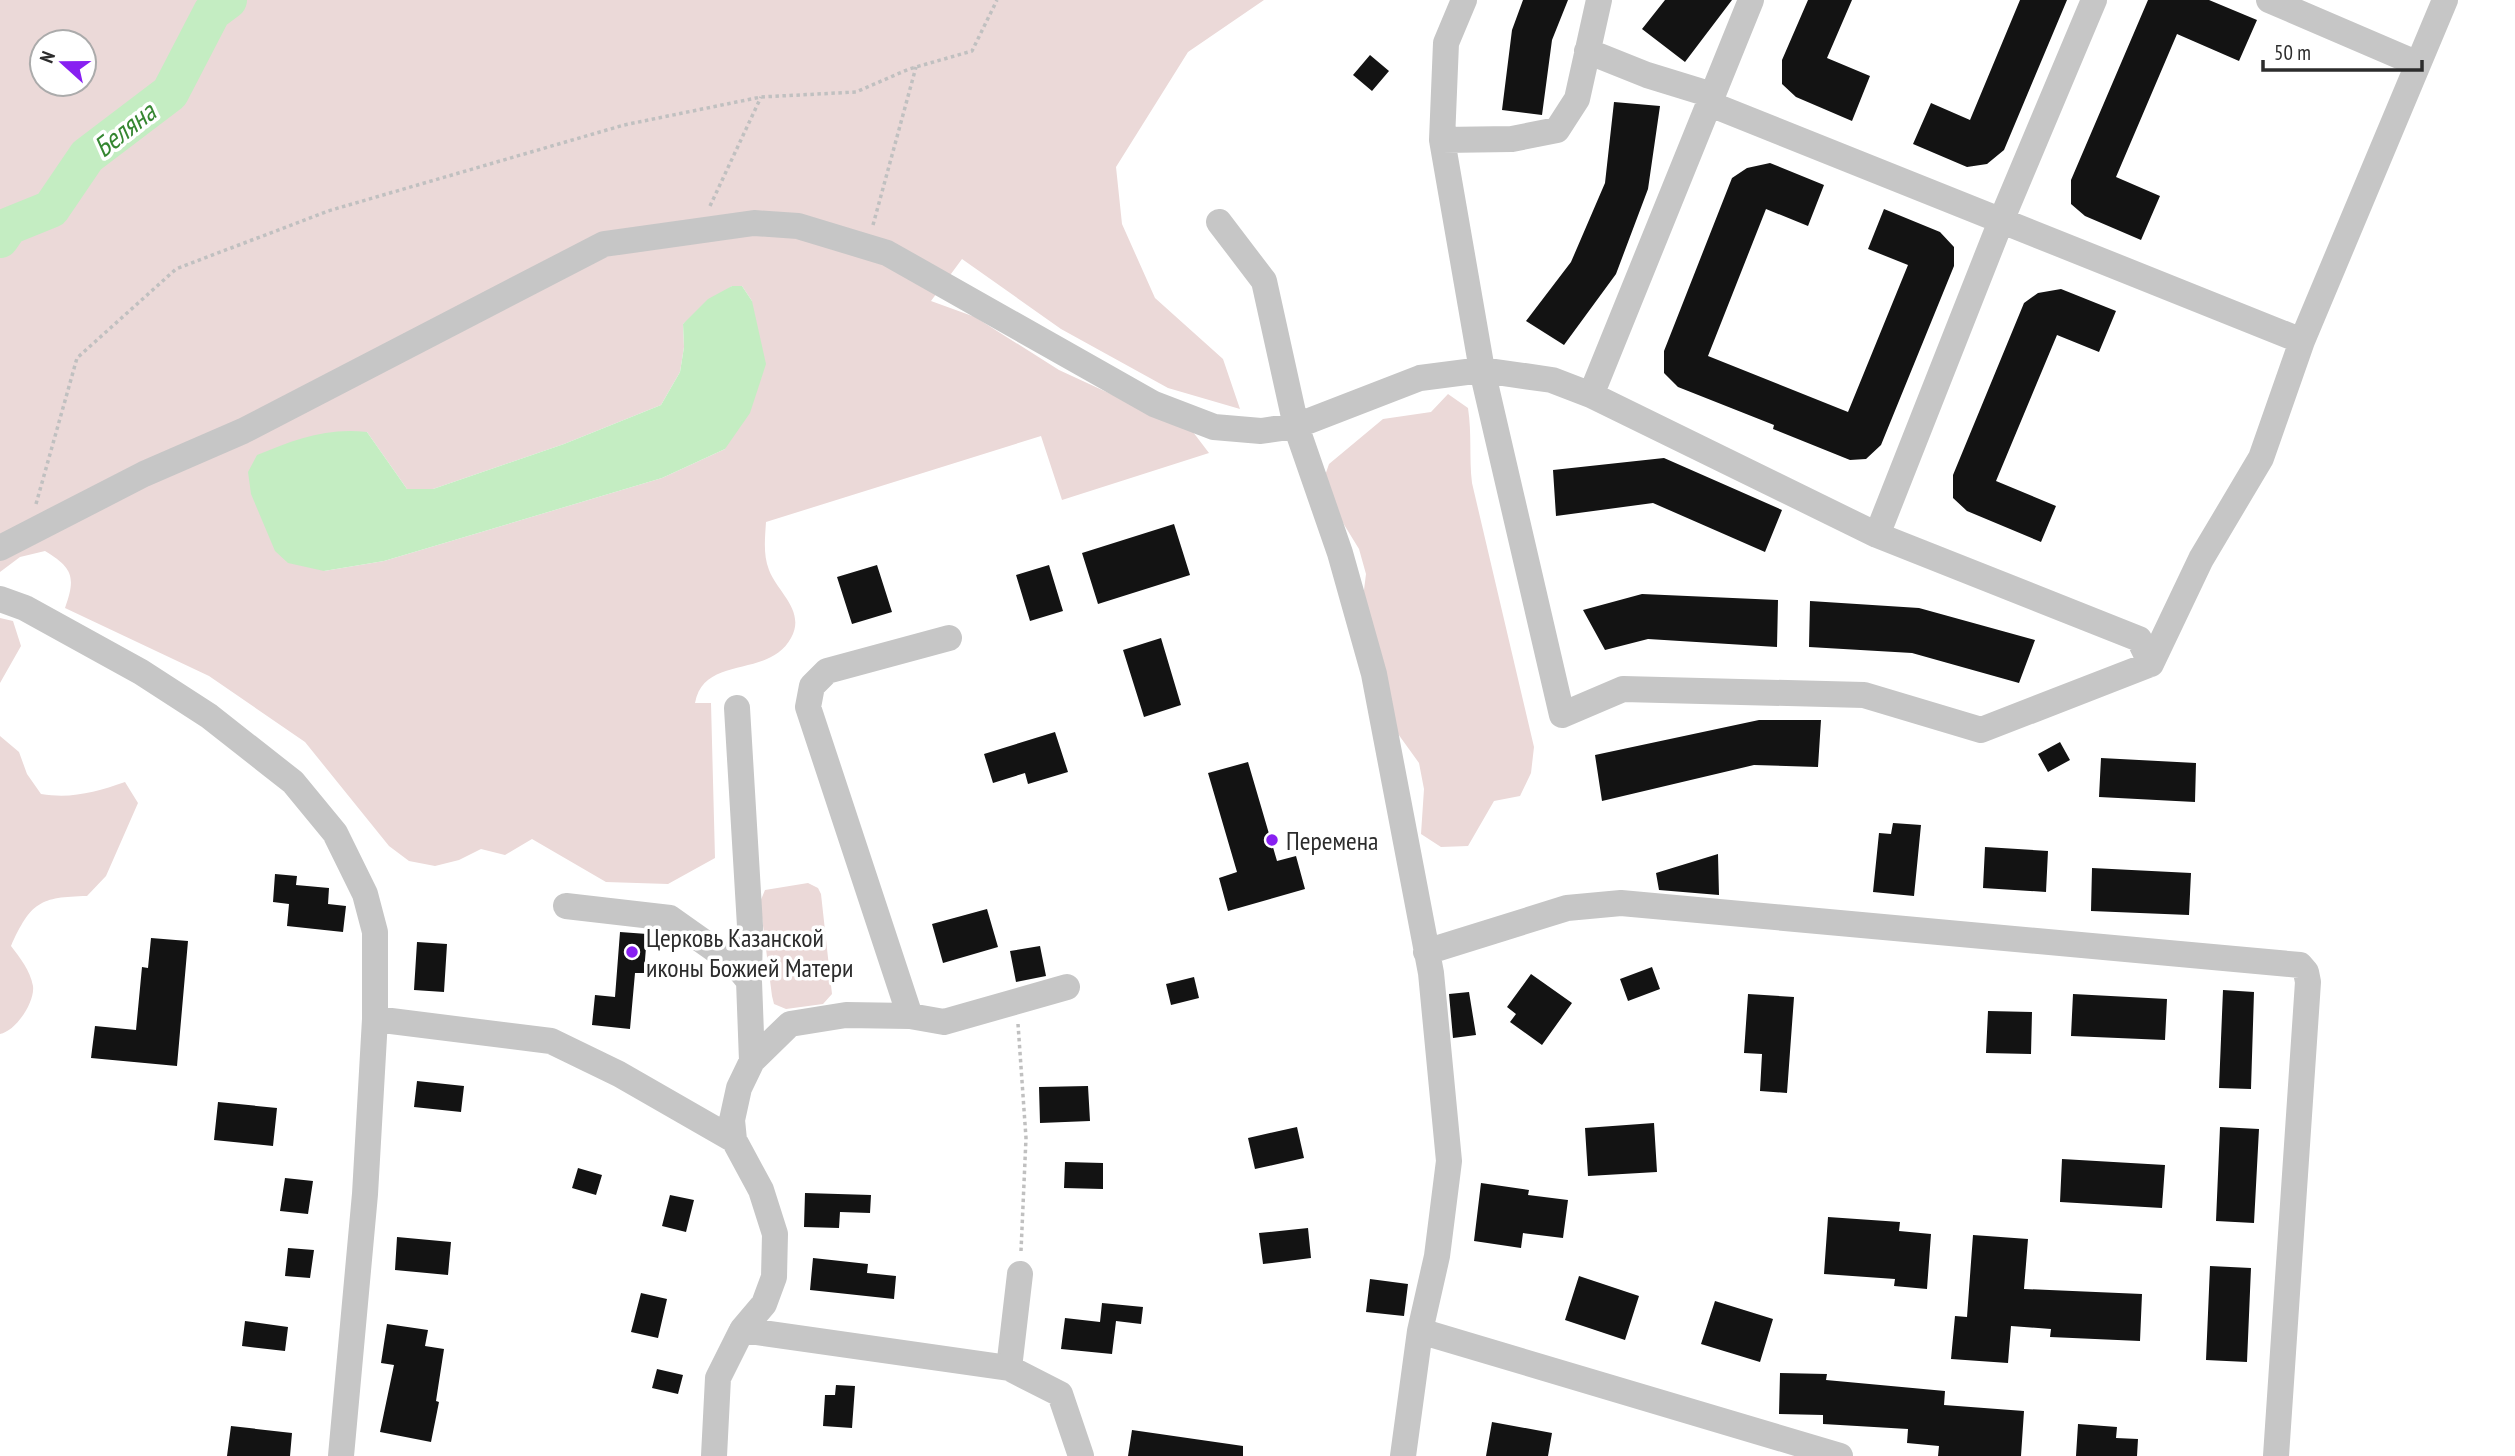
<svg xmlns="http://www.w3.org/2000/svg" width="2515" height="1456" font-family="'PT Sans Narrow',sans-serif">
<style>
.green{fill:#ebd9d8;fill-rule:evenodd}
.water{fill:#c4edc2}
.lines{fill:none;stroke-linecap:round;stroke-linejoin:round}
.river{stroke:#c4edc2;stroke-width:38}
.building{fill:#131313}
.path{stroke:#c0c0c0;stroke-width:3.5;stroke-dasharray:3.5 3.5;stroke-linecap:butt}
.minor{stroke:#c6c6c6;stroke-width:26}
.poi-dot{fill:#8820f1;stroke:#fff;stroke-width:2.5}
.labels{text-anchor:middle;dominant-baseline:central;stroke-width:7;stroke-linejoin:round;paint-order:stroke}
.poi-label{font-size:26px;fill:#2c2c2c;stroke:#fff;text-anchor:start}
.water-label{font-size:28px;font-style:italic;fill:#358631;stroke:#fff}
</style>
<rect width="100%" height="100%" fill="#fff"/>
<path class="green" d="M0,0H1264L1188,52L1116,167L1122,224L1155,298L1223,359L1240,409L1168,388L1061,329L962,259L931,301L975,317L1059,370L1193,432L1209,453L1062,500L1041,436L766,522C765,538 763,555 769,570C778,593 806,611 791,638C769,679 704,654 695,703H711L715,858L668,884L606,882L532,839L505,855L481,849L459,860L435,866L409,861L389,846L305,742L209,676L65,608C76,577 73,568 45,551L20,557L0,572ZM42,42H84V84H42ZM732,286H742L752,301L725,449L662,478L384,561L324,571L367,432L407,489H433L564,444L661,405L680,372L684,347L683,324Z
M1448,394L1468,408C1472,434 1469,458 1472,483L1534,747L1531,773L1520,796L1494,801L1468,846L1441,847L1421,834L1424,789L1419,763L1388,720L1363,598L1366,574L1359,549L1321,487L1329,464L1383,419L1431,412Z
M0,618L13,621L21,646L0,683Z
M0,736L19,752L27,774L41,794C72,799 96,792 125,782L138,803L106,876L87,896C40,897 31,902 11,946C20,958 30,970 33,986C35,1002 16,1031 0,1034Z
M808,883L818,888L821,894L832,994L823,1004L786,1009L774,1004L772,996L760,902L765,890Z"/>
<path class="water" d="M732,286H742L752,301L766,364L750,413L725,449L662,478L384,561L324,571L288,563L275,551L251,494L248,472L257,455C293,440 327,427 367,432L407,489H433L564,444L661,405L680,372L684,347L683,324L708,299Z"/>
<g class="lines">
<path class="river" d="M0,239L9,226L51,209L87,156L170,93L212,12L228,0"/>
</g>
<path class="building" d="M1523,0H1568L1552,40L1542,115L1502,110L1512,30Z
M1665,0H1732L1685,62L1642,29Z
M1808,0H1852L1827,58L1870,76L1852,121L1796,97L1782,84V60Z
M2020,0H2067L2004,150L1987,164L1967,167L1913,144L1931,103L1970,120Z
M2148,0H2209L2257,20L2239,61L2177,34L2116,177L2160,196L2141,240L2085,216L2071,204V180Z
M1370,55L1389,71L1372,91L1353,75Z
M1614,102L1660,106L1648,189L1616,274L1564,345L1526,321L1571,262L1605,183Z
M1770,163L1824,185L1808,226L1766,209L1708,356L1848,412L1908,265L1868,249L1884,209L1940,232L1954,247V266L1881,445L1866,459L1850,460L1773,429L1774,425L1678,387L1664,373V351L1732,178L1747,168Z
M2061,289L2116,311L2099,352L2057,335L1996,481L2056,506L2041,542L1967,511L1953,498V475L2024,303L2038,293Z
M1664,458L1782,510L1765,552L1653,503L1556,516L1553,470Z
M1174,524L1190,575L1098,604L1082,553Z
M877,565L892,612L852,624L837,577Z
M1049,565L1063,611L1030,621L1016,575Z
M1642,594L1778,600L1777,647L1648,639L1605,650L1583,610Z
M1810,601L1919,608L2035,640L2019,683L1912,653L1809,647Z
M1161,638L1181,705L1144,717L1123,650Z
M1759,720H1821L1818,767L1754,765L1602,801L1595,755Z
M1055,732L1068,772L1028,784L1025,773L993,783L984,754Z
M2060,742L2070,760L2048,772L2038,754Z
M2101,758L2196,763L2195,802L2099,797Z
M1248,762L1277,861L1296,856L1305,889L1228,911L1219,878L1237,872L1208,773Z
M1893,823L1921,825L1914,896L1873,892L1879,833L1891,834Z
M1985,847L2048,851L2046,892L1983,888Z
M1718,854L1719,895L1659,890L1656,873Z
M2092,868L2191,873L2189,915L2091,911Z
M275,874L297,876L296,885L329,888L328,904L346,906L343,932L287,926L289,904L273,902Z
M987,909L998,947L943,963L932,924Z
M620,932L647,934L644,973H635L630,1029L592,1025L595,995L615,997Z
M151,938L188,941L177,1066L91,1058L95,1026L136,1030L142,967L148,968Z
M417,942L447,944L444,992L414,990Z
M1040,946L1046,976L1016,982L1010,951Z
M1652,967L1660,989L1628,1001L1620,979Z
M1531,974L1572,1003L1542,1045L1510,1022L1516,1014L1507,1007Z
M1194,977L1199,998L1171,1005L1166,984Z
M2223,990L2254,992L2251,1089L2219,1088Z
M1469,992L1476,1035L1453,1038L1449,994Z
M1748,994L1794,997L1787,1093L1760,1091L1762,1054L1744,1053Z
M2073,994L2167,999L2165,1040L2071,1036Z
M1988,1011L2032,1012L2031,1054L1986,1053Z
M417,1081L464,1086L461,1112L414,1107Z
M1088,1086L1090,1121L1040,1123L1039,1087Z
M218,1102L277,1108L273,1146L214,1140Z
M1654,1123L1657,1172L1588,1176L1585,1128Z
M1297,1127L1304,1158L1255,1169L1248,1138Z
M2220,1127L2259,1129L2254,1223L2216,1221Z
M2062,1159L2165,1165L2162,1208L2060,1202Z
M1065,1162L1103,1163V1189L1064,1188Z
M578,1168L602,1175L596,1195L572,1188Z
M285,1178L313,1181L308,1214L280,1211Z
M1481,1183L1529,1190L1528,1195L1568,1200L1563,1238L1523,1233L1521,1248L1474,1241Z
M805,1193L871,1195L870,1213L840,1212L839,1228L804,1227Z
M670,1195L694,1200L686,1232L662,1226Z
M1828,1217L1900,1222L1899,1231L1931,1234L1927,1289L1894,1286L1895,1279L1824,1274Z
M1308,1228L1311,1258L1263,1264L1259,1233Z
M1973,1235L2028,1239L2024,1289L2142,1294L2140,1341L2050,1337L2051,1329L2011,1326L2008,1363L1951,1359L1955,1316L1967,1317Z
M397,1237L451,1242L448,1275L395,1270Z
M288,1248L314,1250L310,1278L285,1276Z
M813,1258L868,1264L867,1273L896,1276L894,1299L810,1290Z
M2210,1266L2251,1268L2247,1362L2206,1360Z
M1579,1276L1639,1296L1625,1340L1565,1320Z
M1370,1279L1408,1284L1404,1316L1366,1312Z
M641,1293L667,1299L658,1338L631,1332Z
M1715,1301L1773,1319L1760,1362L1701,1344Z
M1102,1303L1143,1307L1141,1324L1116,1321L1112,1354L1061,1349L1065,1318L1100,1322Z
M245,1321L288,1327L285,1351L242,1346Z
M387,1324L428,1330L425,1346L444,1349L436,1401L439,1402L431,1442L380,1432L394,1365L381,1363Z
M657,1369L683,1375L678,1394L652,1388Z
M1780,1373L1827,1374L1826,1380L1945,1391L1944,1405L2024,1411L2021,1456H1938L1939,1446L1907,1443L1908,1429L1823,1424V1415L1779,1414Z
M836,1385L855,1386L852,1428L823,1426L825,1395H835Z
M1492,1422L1552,1433L1548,1456H1486Z
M2078,1424L2117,1427L2116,1438L2138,1439L2137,1456H2076Z
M231,1426L292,1433L290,1456H227Z
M1132,1430L1243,1446V1456H1128Z"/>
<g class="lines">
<path class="path" d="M710,206L761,97
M873,225L916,67
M36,504L77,358L176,269L328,211L624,125L761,97L856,92L909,69L972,51L997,0
M1018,1024L1026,1138L1021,1251"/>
<path class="minor" d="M1464,0L1446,43L1442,140L1482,370L1562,715L1623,689L1864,695L1981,730L2151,664L2201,559L2261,458L2302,341L2445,0
M2269,0L2418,64
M1587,51L1647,75L1712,95
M1710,104L2302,341
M1442,140L1512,139L1557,130L1577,99L1599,0
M1219,222L1264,281L1296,426L1340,553L1374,674L1431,973L1449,1161L1437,1256L1420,1331L1403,1456
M1591,395L1751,0
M1877,535L2001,221L2094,0
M0,548L144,474L243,431L604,244L754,223L798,226L887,253L1154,404L1214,427L1261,431L1296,426L1420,378L1482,370L1552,380L1591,395L1877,535L2139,639L2151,664
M0,599L25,608L141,672L209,716L293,782L335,833L365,894L375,932V1019L365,1194L341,1456
M737,708L750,926L749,981
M566,906L670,918L735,964L749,981L752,1061
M1426,952L1567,908L1621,903L2300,965L2306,972L2308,982L2276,1456
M910,1016L808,707L812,686L827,671L949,638
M375,1019L551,1041L619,1074L734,1140L761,1190L775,1234L774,1277L764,1304L742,1330
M734,1140L732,1120L739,1088L752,1061L790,1024L846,1015L910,1016L944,1022L1067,987
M1420,1331L1840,1456
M1009,1368L1020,1274
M714,1456L718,1378L742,1330L1009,1368L1060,1394L1081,1456"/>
</g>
<g class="poi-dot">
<circle cx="1272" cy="840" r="7"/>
<circle cx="632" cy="952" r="7"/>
</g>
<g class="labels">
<g class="poi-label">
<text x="1286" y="840">Перемена</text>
<text x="646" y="937">Церковь Казанской<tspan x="646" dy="30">иконы Божией Матери</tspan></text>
</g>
<g class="water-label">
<text transform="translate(124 129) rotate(-38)">Беляна</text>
</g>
</g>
<g transform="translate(63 63) rotate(291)"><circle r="33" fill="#ffffff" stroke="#ababab" stroke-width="2"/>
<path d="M0-5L12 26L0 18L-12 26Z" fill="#8820f1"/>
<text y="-10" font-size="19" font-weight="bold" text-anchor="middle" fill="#2c2c2c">N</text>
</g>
<path d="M2263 60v10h159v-10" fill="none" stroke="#2c2c2c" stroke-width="3.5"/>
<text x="2274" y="60" font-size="21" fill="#2c2c2c" stroke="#ffffff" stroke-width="5" paint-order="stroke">50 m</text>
</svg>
